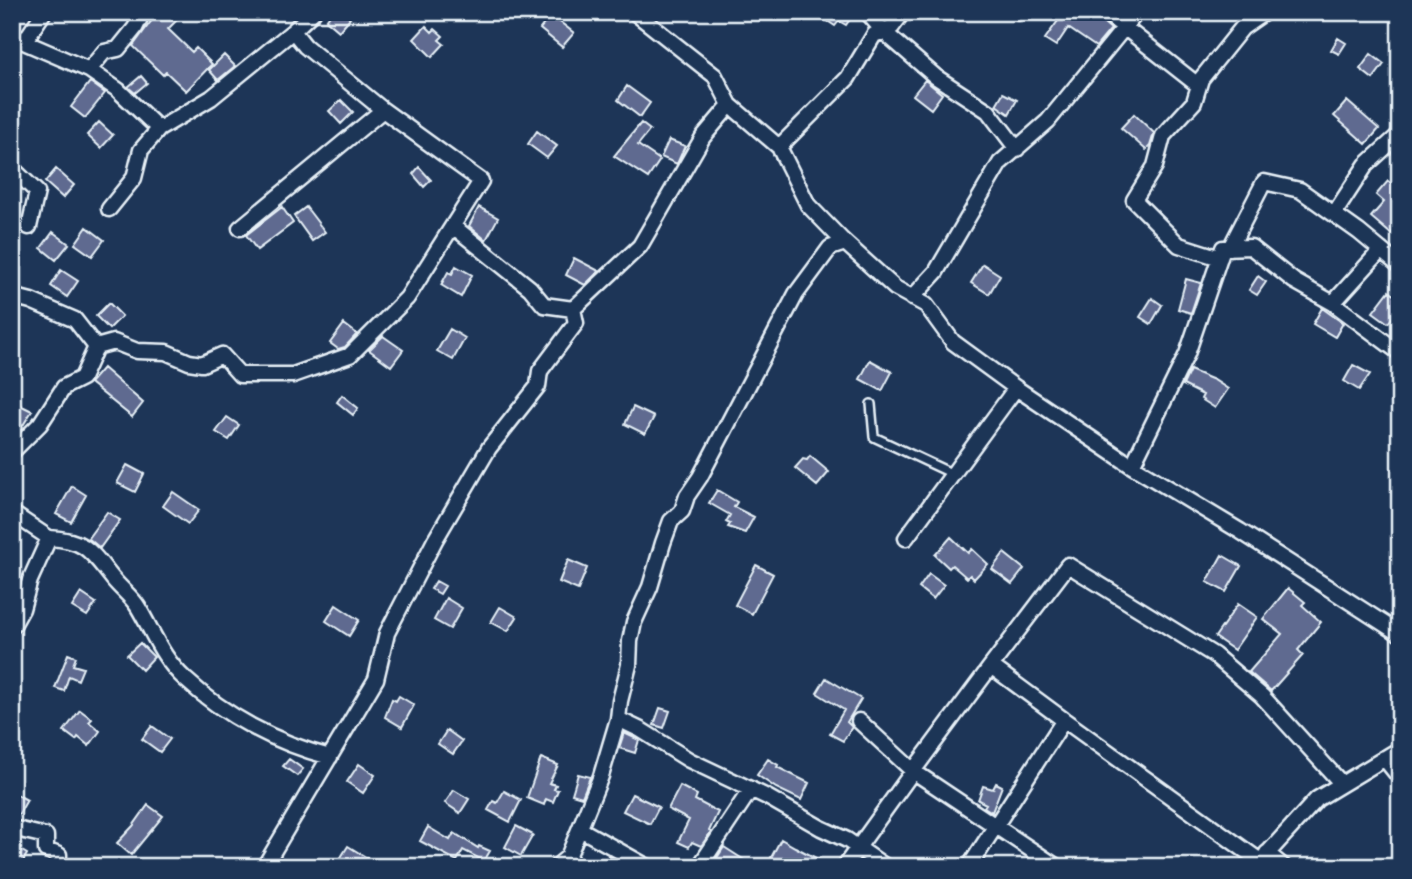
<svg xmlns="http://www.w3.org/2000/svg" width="1412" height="879" font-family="'Balsamiq Sans',sans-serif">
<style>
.building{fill:#5e6b90;stroke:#e8f1f8;stroke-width:2}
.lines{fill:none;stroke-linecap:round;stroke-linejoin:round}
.lane-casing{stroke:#e8f1f8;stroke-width:12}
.street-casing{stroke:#e8f1f8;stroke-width:19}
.lane{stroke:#1d3557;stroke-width:7}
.street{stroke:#1d3557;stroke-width:14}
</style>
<rect width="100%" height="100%" fill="#1d3557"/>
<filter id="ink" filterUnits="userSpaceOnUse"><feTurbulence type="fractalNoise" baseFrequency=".0143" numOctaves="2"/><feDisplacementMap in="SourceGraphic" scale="14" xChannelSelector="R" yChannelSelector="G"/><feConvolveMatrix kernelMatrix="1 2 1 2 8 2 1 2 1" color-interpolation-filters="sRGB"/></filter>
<g filter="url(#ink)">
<path class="building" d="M158,12H175L180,17L168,29L192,52L196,48L212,64L186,91L166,72L163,75L133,46Z
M332,12H343L350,18L339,31L326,20Z
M814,12H855L846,25L839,21L835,26Z
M1052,12H1091L1111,29L1096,47L1068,28L1056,46L1045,39L1060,18Z
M551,15L574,33L562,47L540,29Z
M426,26L432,32L435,29L443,36L439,40L444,44L432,57L414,39Z
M1338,38L1346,43L1339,54L1331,50Z
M1371,54L1384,64L1373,79L1360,69Z
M224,55L235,66L218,80L209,70Z
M141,76L147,83L135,93L128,87Z
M925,80L942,94L931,109L913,95Z
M90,82L105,93L85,118L71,107Z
M627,86L650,103L640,117L618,100Z
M1003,93L1017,100L1009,114L996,105Z
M341,100L353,112L341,124L329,111Z
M1347,101L1379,129L1366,144L1334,116Z
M1134,114L1154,133L1150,146L1146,150L1121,128Z
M99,122L113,135L101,148L87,135Z
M641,123L650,130L638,145L660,160L648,178L614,156Z
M537,131L557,146L547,158L528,144Z
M669,140L685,146L677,164L661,157Z
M419,167L431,180L424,187L413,174Z
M56,169L74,185L63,198L45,182Z
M1388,181L1400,190V212L1396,217L1400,220V224L1391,234L1371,217L1384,202L1376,195Z
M282,207L293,223L257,250L246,235Z
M306,207L325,232L312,241L294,216Z
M479,207L498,218L486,240L469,226Z
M87,227L104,240L92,256L75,244Z
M53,232L69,244L56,260L41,248Z
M574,258L599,271L585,285L566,275Z
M983,264L1000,275L989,294L971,283Z
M456,266L472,275L461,297L441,285L448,272L452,274Z
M61,270L78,281L67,297L51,286Z
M1258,276L1266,282L1257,295L1249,290Z
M1186,279L1201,283L1191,313L1178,309Z
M1389,291L1400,299V308L1388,323L1373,312Z
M1152,298L1162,305L1151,324L1140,317Z
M109,303L122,316L109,329L96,316Z
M1322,308L1343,323L1335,337L1313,324Z
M344,324L357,334L345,347L338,349L330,343Z
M450,329L465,338L453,360L437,351Z
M383,336L403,350L391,366L369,350Z
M870,360L892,372L882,391L860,379Z
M1353,365L1370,374L1359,390L1344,381Z
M103,368L143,403L132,417L90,383Z
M1190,370L1214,380L1228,389L1215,408L1201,399L1203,395L1183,385Z
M342,395L358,408L353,415L337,402Z
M12,401L32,411L20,430L12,425Z
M633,407L654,417L645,434L625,424Z
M227,417L239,425L229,440L216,432Z
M810,456L829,472L817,486L795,468L803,459L807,460Z
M127,465L144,474L135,492L117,483Z
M72,486L86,495L71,522L56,514Z
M717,490L737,502L734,507L754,517L745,533L728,527L730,524L726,522L730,515L709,503Z
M173,492L199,510L188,524L163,506Z
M107,512L120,520L100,548L88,538Z
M951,537L968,553L972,549L988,564L974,579L970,575L967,578L952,565L949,568L935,555Z
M1004,553L1024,569L1012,584L992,569Z
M1222,555L1241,566L1226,592L1207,582Z
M568,560L587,568L578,590L559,582Z
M756,565L773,574L752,614L735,605Z
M929,574L944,585L933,599L919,588Z
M436,581L445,586L440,594L431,589Z
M1288,588L1305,602L1302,605L1321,622L1298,650L1303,655L1271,691L1249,672L1282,634L1263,619Z
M81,593L96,603L87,616L72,607Z
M446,598L462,608L450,629L434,620Z
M1238,604L1257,617L1234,650L1215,637Z
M336,605L359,620L349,636L326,621Z
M500,607L517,617L508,631L491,622Z
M140,643L154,657L142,670L127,655Z
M68,654L76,657L73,665L83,668L78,680L69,676L64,691L55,688Z
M826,678L861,699L847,722L852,727L843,741L830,734L844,710L817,693Z
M399,696L414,705L402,727L385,717L392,699L396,701Z
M660,708L670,711L664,728L654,725Z
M80,710L92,719L89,722L100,731L89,746L78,737L76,740L64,731Z
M152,726L170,739L160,752L142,739Z
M447,730L462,741L453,754L438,744Z
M624,733L639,740L635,753L619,748Z
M541,758L558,765L549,783L556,785L554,789L558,790L553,802L546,799L544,805L527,798Z
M289,759L303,769L297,776L283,766Z
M768,759L778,765L777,767L809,783L801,800L776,788L757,775Z
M359,764L375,775L363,793L347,782Z
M578,774L590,777L582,797L572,794Z
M996,783L1002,786L992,812L984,807L986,804L978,800L983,786L993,789Z
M680,786L697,795L695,800L718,812L709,831L711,832L701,846L692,842L689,847L678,842L689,820L668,809Z
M454,790L469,799L460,813L445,803Z
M504,791L521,800L510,822L488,810L493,801L497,803Z
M12,792L27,800L16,819H12Z
M632,794L659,807L650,824L623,811Z
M148,805L163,816L131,855L117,843L133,826Z
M516,826L533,835L521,856L505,847Z
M428,827L450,840L454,833L478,848L479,846L490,851L484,861L463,850L457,861L420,841Z
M781,839L795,847L833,867H766Z
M12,845L27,854L20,867H12Z
M348,846L369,859L364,867H338L341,863L338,862Z
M724,847L755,867H724L715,861Z
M608,856L628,867H601Z"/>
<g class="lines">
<g class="lane-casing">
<path id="lane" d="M1018,16L1021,12
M871,404L874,437L953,474"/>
</g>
<g class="street-casing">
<path id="street" d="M634,12L715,76L730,105L779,147L808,205L842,240L895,288L926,305L953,342L1016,388L1132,466L1240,531L1400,634
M867,12L883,31L936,77L988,111L1017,149
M1105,12L1199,86
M12,36L24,42L44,12
M24,42L89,70L118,90L159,129
M89,70L104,52L118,49L135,28L143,12
M779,147L848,78L874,35L892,27L903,12
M12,168L37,192L29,227
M109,209L134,178L141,150L159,129L211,98L293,31L313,12
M1334,214L1366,165L1400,134
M453,226L530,288L544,305L573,309
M240,228L383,110
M1230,248L1264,182L1300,190L1359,232L1400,266
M1220,258L1179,245L1134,200L1155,166L1163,136L1194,102L1201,79L1242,28L1265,12
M12,296L31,301L75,320L96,347L82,378L64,387L40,424L12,452
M912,298L936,272L1000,163L1048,121L1137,12
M1333,303L1381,250
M96,347L114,342L137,351L166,352L189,362L202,364L222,355L240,375H293L350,355L407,298L481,181L383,110L305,46L293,31
M1132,466L1187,354L1223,248L1251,247L1294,281L1333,303L1400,353
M12,513L49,538L30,580L22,609L12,627
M49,538C87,540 91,552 113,579C121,589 132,597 138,607C153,632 162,658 185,679C225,716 276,743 330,757
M906,538L1016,388
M618,719L641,730L689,760L767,797L821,828L847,840L886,867
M1064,720L1260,861
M859,721L913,771L991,666
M1384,758L1400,778
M12,828L46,836V850L59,855L58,867
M580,829L648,867
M1267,853L1284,867
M264,867L376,679L387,633L435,540L489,448L538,386L540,371L576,323L573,309L640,246L703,137L730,105
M556,867L568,857L601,776L618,719L620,701L629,665L630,641L634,622L650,587L663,543L671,521L682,511L687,496L700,477L796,294L830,248L845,243
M699,867L751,789
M844,867L913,771L1057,867
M969,867L1064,720L991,666L1068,565L1214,655L1262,696L1342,784
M1255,867L1317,799L1400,749"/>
</g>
<use href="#lane" class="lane"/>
<use href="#street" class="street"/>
</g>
</g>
<rect width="1412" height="879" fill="none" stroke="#1d3557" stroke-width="42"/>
<rect x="21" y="21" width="1370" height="837" fill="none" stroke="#e8f1f8" stroke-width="2.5" filter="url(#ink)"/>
</svg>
